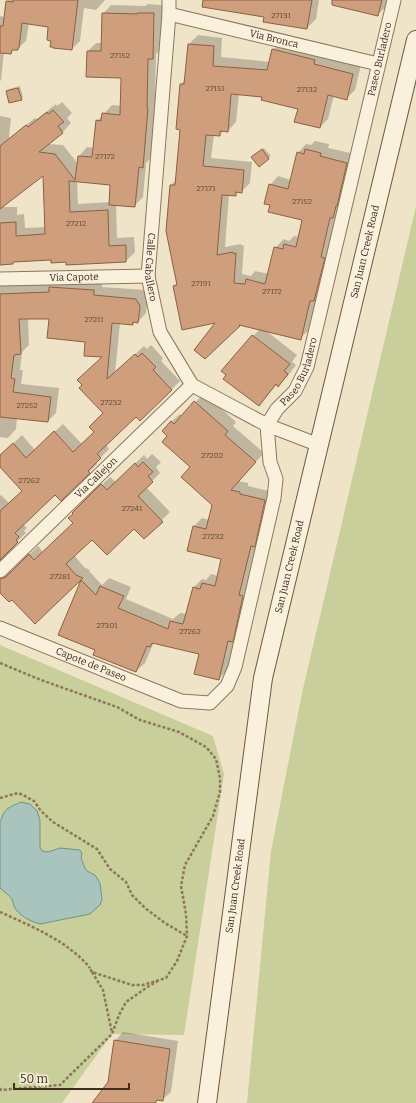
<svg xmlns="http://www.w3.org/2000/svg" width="416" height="1103" font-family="Bitter,serif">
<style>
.green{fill:#c9cf9b}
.water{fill:#a9c4bc;stroke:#6f938a}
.shadow{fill:#0003;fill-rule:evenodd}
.building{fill:#cf9f7d;stroke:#8d5f41}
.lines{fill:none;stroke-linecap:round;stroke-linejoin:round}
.street-casing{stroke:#8d765c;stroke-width:15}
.secondary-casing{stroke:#6f573f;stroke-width:20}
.path{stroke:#8d765c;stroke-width:2.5;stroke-dasharray:3 2;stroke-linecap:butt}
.street{stroke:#faf1dc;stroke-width:13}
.secondary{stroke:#faf1dc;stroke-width:18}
.labels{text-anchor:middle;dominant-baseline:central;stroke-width:3.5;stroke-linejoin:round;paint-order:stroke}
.number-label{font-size:8px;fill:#624a37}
.street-label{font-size:10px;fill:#3d2e20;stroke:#f7eed8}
</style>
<rect width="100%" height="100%" fill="#f0e4c8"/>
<path class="green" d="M416,206V1103H247L271,851L302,693Z
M0,645L213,736L224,774L184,1035L112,1034L62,1103H0Z"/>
<path class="water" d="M21,802L30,804L37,811L40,820V847L42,851L48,852L60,848L80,850L82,854L81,858L85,868L87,871L95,875L100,883L102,899L100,905L90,914L40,924C29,921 18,915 14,906C13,904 13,901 12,899C9,895 3,891 0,888V822C2,819 2,815 4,813C7,807 15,805 21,802Z"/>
<path class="shadow" d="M9,0H105L96,10L84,8L80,41L72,49L52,40L49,26L29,23L26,41L17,49H14L11,53L4,52L1,80L0,81V16L5,17L7,1Z
M227,0H319L316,19L307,28Z
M356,0H388L387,6L378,14Z
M147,4L162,5L161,49L156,54L155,100H156L151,158L146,163L143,197L134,206L116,204L117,238L134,237L135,252L126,261H67L52,259L15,261L12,263L0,264V207H17V215L24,214L25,228L46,227L43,174L0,185V116L11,118L9,138L35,118L37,119L56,104L57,106L62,102L72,113L67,118L71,123L63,132L47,144L63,145L78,164L79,156L87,147L94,148L97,121L112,105L122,106V77L88,51L96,43H102L103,14L111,5L146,6ZM77,181L111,184L110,202L78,204Z
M198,35L222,38L221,57L270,62L273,50L281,41L361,65L355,90L347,98L334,95L328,119L320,127L299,108L263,96L239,94L236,122L228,131L224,130L220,135H214L211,158L252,162L250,183L241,192L239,191L235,195L229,194L225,247L241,244L242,246L244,245L242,274L251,276L255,271L269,274L275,248L284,239L289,241L294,236L299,237L304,219L271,204L270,185L278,176L291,180L298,153L306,144L311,145L315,141L329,144L328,148L355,154L309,330L300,338L265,330L297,355L292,362L296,365L287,377L278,385L277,384L267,396L259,405L253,336L260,329L241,324L205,358L218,321L174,286L178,282L171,185L177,179L181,129V84L186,79L189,44Z
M20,86L23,97L21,99L7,91L9,89Z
M264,148L271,156L259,166L254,155Z
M0,274L5,277V286L102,282V287L145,290L148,297L146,313L138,322L135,321L133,324L120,323L115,373L144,346L147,349L151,345L163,358L161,361L180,381L171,390L136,416L106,445L109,449L96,462L97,464L61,500L55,494L23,524L27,528L24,531L26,533L2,556L0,560L1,566L0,567V496L1,495L9,503L23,490L0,466V456L22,435L35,450L63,424L82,444L95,432L104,413V356L86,341L50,318H28L29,345L22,352L20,370H23L21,384L59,388L56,413L48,421L17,418L16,429L8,438L0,437Z
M202,395H206L236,422L233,426L264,453L238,481L248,483V486L273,492L241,632L235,638L227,670L219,679L200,654L154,642L145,663L136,671L97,650L60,634L83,577L35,622L12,598L0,591V574L5,569L11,571L15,569L38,546L43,552L74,523V514L73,513L110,477L116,482L144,455L147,459L152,454L161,462L156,467L160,473L146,487L170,512L144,538L134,528L92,538L74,555L84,567L90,570L89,571L102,585L109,578L131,587L126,599L173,619L180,613L187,614L193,588L202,579L206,580L211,574L218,576L223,558L194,526L202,518L210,520L213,504L192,467L169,436L171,422L180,414L183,416Z
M123,1032L178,1041L171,1092L162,1100H158L156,1103H93L109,1083L115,1041Z"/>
<path class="building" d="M13,0H78L72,50L53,48V47H50L51,41L47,40L48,27L22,23L19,48H18V50H12L11,54L0,53V26H3L6,1L13,2Z
M203,0H312L307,29L263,22L264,17L202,7Z
M332,0H382L378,16L332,5Z
M102,13L137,14V13H154L153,59H148L147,108H148L143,168L139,167L135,207L109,205L110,185L69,181L70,212L108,210L109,246L126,245V262L66,265V262L51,263V260L13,262V264L0,265V223L16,222V236L45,234L43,176L0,209V146L26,125L28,127L47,112L48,114L53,110L64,122L58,126L63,133L39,152L55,154L75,180L78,156L92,157L96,120L101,121L102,113L120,115L121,78L86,77L87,51H101Z
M188,44L214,46L213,66L267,70L272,49L315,60L314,64L353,74L347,100L328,95L320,128L294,122L298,109L261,100L262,97L231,94L228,132L220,131V136L206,135L203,166L244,170L242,193L236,192V196L222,195L217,255L233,252L234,254L236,253L234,283L245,284L246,279L265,284L274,247L283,249L284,244L296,247L302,220L268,212L270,205L264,204L269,184L288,189L297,152L304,154L305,149L321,153L320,156L347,163L337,206H336L333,218H330L321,257L325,258L314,301H310L301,340L239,325L240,326L205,359L194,350L215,323L182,330L173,286L177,285L166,231L170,185H175L180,130L176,129L180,84H184Z
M18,88L22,100L9,103L6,91Z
M262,149L269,159L259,167L251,157Z
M49,287L94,290V295L136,299L140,306L138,323L133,322V325L112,323L107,379L135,354L138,357L142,353L156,367L153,370L172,390L140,421L136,417L97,454L101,458L88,471L90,473L61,501L55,495L15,533L19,537L16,540L18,542L0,560V511L22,491L0,467V455L13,443L26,458L54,431L73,452L94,432L89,427L103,413L79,388L82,385L77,380L102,357L84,356L85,342L47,338L49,319H19L21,354L14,355L11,378L15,379L13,392L51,397L48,422L0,417V294L49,292Z
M252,335L290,364L284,371L288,374L278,387L276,384L259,406L223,379L226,375L221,371Z
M194,401L228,431L225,435L256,462L231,490L240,492V494L265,500L255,547L251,546L239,595L243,596L233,642L228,641L219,680L194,674L199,654L152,643L150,647L147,646L136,672L93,655L95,650L58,635L81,580L35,624L12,600L9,602L0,593V579L6,577L29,554L34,560L73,523L68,518L73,514L72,513L101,484L107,490L135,463L138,467L143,462L153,472L148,476L153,482L138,496L163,522L144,539L134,529L107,555L92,540L66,564L76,575L83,578L81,580L96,595L100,586L124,596L118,608L168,629L170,621L183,624L193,587L200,589L202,583L215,586L221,559L187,551L193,526L206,529L212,505L181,477L190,467L162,442L167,436L162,431L171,421L174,424Z
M114,1040L170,1049L163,1101L157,1100L155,1103H92L108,1082Z"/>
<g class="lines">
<g class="street-casing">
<g id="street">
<path id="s1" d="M169,0V14L148,276L160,332L192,385L267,425L319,445"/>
<path id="s2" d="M169,14L378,64"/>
<path id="s3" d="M0,279L148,276"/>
<path id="s4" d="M0,571L192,385"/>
<path id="s5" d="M0,628L181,701L210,703L227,686L235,667L274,498L276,479L270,462L267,425L277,409L295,391L307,367L394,0"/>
</g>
</g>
<g class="secondary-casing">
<g id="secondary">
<path id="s6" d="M207,1103L263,678L416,40"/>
</g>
</g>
<path class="path" d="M0,663L41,680L117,707L140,720L179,732L206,747L216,759L220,778V792L213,816L185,865L181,886L186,914L187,936L177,961L166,978L143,985H132L92,972L89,967
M0,798L18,793L23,795L34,801L41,811L53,822L97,849L110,869L126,882L132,895L145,908L165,923L187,936
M0,912C31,926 68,941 90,968
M92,972L103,990L112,1033
M0,1088L1,1090L60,1085L112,1034L119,1015L126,1002L149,986L158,981"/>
<use href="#street" class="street"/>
<use href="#secondary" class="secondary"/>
</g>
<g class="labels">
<g class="number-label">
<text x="281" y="15">27131</text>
<text x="120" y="55">27152</text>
<text x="215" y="88">27151</text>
<text x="307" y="89">27132</text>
<text x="105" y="156">27172</text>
<text x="206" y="188">27171</text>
<text x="302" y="201">27152</text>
<text x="76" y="223">27212</text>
<text x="201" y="283">27191</text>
<text x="272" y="291">27172</text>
<text x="94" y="319">27211</text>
<text x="111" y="402">27232</text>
<text x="27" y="405">27252</text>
<text x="212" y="455">27202</text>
<text x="29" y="480">27262</text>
<text x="132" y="508">27241</text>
<text x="213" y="536">27232</text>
<text x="60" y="576">27281</text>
<text x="107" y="625">27301</text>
<text x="190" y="631">27262</text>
</g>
<g class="street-label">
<text stroke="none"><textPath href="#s2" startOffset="108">Via Bronca</textPath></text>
<text stroke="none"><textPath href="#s5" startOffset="904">Paseo Burladero</textPath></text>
<text stroke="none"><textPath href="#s6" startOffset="867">San Juan Creek Road</textPath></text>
<text stroke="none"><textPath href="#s1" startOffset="268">Calle Caballero</textPath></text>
<text stroke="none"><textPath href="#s3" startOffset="74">Via Capote</textPath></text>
<text stroke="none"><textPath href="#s5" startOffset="580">Paseo Burladero</textPath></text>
<text stroke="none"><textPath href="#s4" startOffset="134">Via Callejon</textPath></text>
<text stroke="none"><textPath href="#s6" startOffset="543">San Juan Creek Road</textPath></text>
<text stroke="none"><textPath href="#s5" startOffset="98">Capote de Paseo</textPath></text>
<text stroke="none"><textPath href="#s6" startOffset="219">San Juan Creek Road</textPath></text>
</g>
</g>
<path d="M14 1083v6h115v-6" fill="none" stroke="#3d2e20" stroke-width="2"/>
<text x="20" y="1083" font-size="12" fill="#3d2e20" stroke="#f7eed8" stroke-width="3" paint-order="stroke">50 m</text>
</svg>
